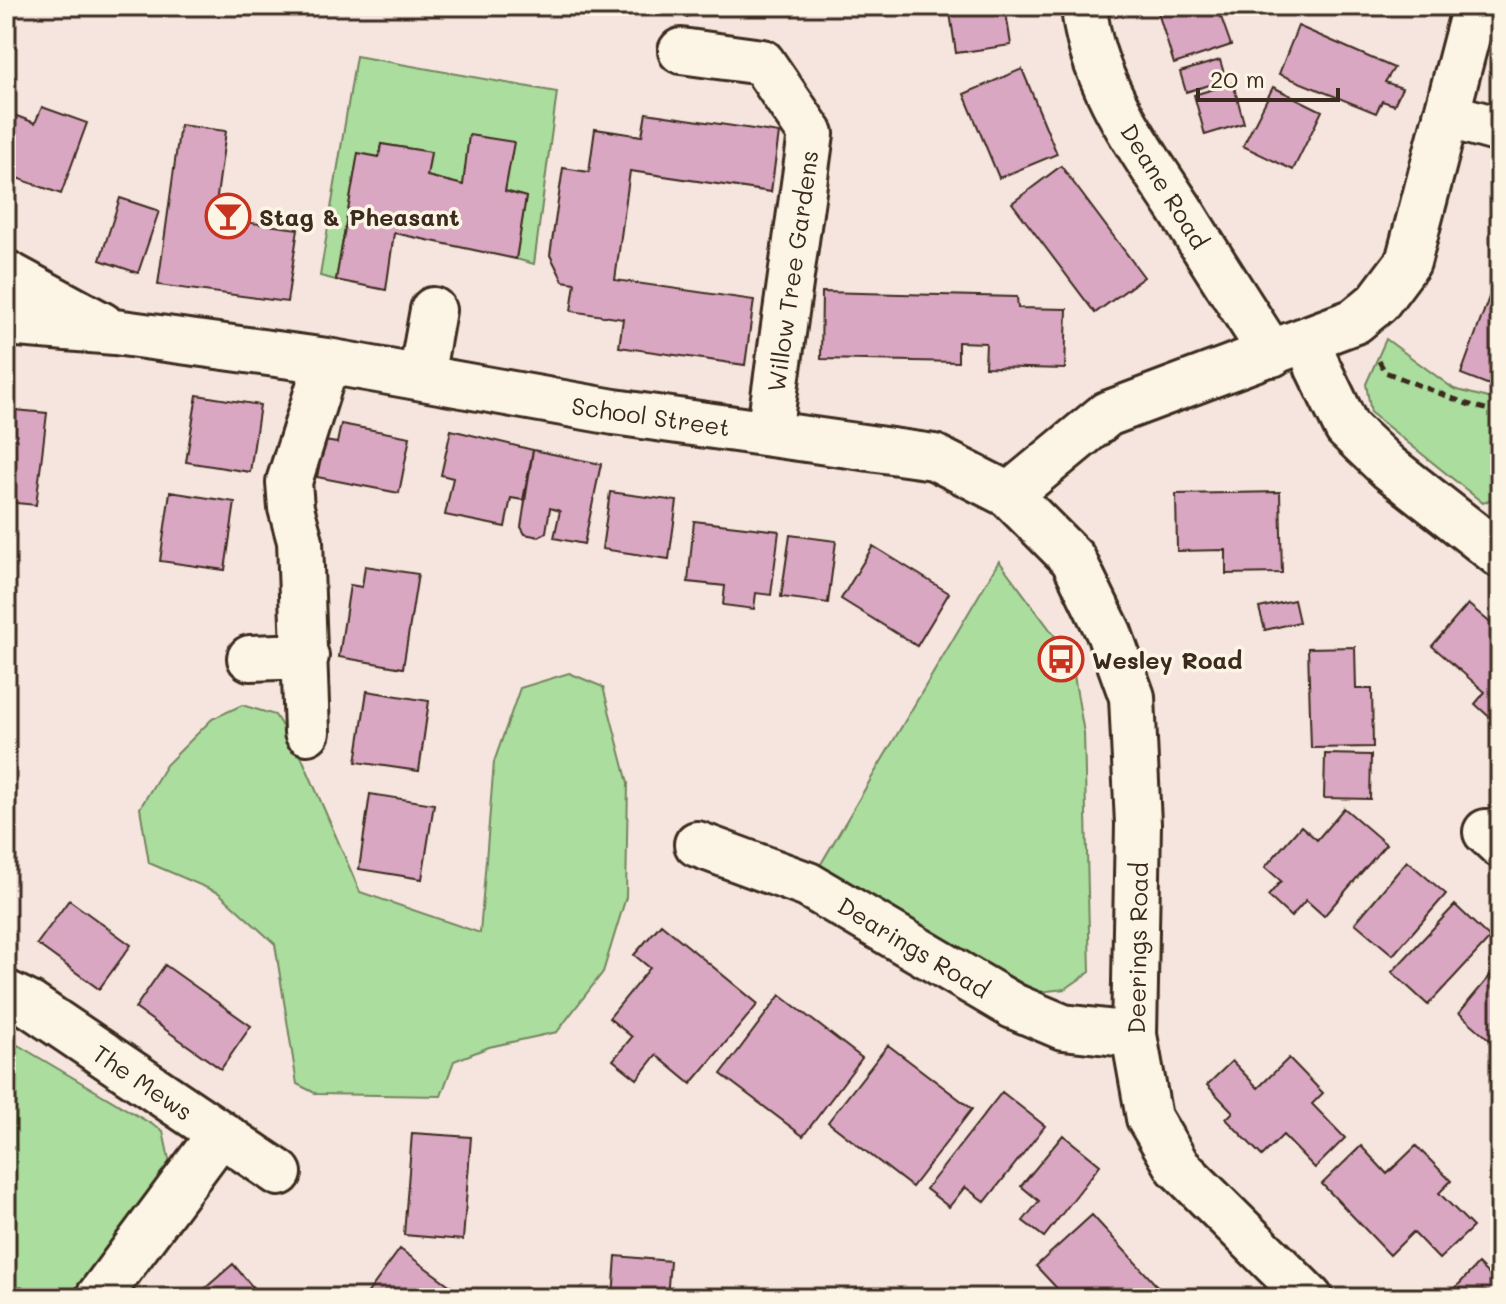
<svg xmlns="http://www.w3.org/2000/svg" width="1506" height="1304" font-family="Mali,sans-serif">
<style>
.green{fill:#abdd9e;stroke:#73845e;stroke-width:2}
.building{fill:#daa7c3;stroke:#3b2a1e;stroke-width:2}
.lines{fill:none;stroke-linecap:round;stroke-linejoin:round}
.minor-casing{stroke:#3b2a1e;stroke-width:50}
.path{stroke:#3b2a1e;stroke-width:5;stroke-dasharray:8 6;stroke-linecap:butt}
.minor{stroke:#fcf5e5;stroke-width:44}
.labels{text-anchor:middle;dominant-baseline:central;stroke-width:7;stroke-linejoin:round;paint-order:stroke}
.street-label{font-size:24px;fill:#3b2a1e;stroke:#fcf5e5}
.poi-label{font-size:24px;font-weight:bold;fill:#3b2a1e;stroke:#fcf5e5;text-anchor:start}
</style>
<rect width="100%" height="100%" fill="#f5e5de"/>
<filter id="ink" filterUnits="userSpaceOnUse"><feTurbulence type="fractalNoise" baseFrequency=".0125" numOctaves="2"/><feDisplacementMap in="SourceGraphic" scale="16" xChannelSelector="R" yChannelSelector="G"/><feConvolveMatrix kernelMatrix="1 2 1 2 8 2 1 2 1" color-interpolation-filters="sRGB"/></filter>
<g filter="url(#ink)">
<path class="green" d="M356,56L557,92L534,264L516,259L526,197L505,191L513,143L463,185L427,176L431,152L381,144L379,157L358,154L336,280L320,276Z
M1386,339L1454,389L1500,401V495L1483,503L1371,413L1366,384Z
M999,561L1071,658L1084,733L1090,972L1065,989L1038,992L818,869Z
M569,673L603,687L628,783L626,897L603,972L557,1032L489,1047L454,1061L441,1096L317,1094L297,1084L275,944L219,893L149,863L140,808L166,765L212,719L242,705L275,715L302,758L360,892L480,933L494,762L520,688Z
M6,1038L163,1131L170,1164L69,1298H6Z"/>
<path class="building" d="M597,6H632L602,18Z
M681,6H713L686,17Z
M949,6H1005L1011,45L956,53Z
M1156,6H1217L1231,45L1174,64Z
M1298,26L1394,68L1385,82L1402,88L1394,105L1382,101L1376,113L1279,74Z
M1220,60L1226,80L1186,92L1180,72Z
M1022,69L1057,154L999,178L964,94Z
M1233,83L1244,123L1205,135L1194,95Z
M1273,87L1322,111L1293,170L1243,146Z
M42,107L87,123L61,194L6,174V112L35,123Z
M646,113L779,133L771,192L630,171L615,280L754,300L745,365L619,347L623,319L571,311L575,283L563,281L550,255L563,168L589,172L595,129L642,136Z
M180,125L226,131L214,218L298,229L287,302L158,285Z
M469,135L514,142L505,191L526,197L516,259L394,233L386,290L336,280L358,153L379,157L381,144L431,152L427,176L463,185Z
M1061,166L1144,277L1095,313L1012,203Z
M120,198L159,211L138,273L100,260Z
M1492,289L1500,292V389L1461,374Z
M822,292L1017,297L1018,308L1067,309L1065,369L985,367L986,343L958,342V362L821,359Z
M197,395L260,405L250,472L186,462Z
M15,410L47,413L36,505L6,502V426H14Z
M341,424L410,437L399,493L317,477L324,441L337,443Z
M451,430L533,450L523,500L511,498L505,527L445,515L453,478L441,475Z
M533,450L601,464L584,544L554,538L560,511L550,508L546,532L539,537L525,534L521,527Z
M170,492L235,502L225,570L160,561Z
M610,492L677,501L669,559L602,549Z
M1280,492L1282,573L1226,574V550L1177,551L1176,494Z
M694,521L779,531L771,595L756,593L754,609L723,605L725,586L688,582Z
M790,535L836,541L828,603L781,597Z
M873,546L949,593L917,646L841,599Z
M365,566L418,574L403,668L339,657L350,585L362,587Z
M1294,600L1299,622L1265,630L1259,608Z
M1468,604L1500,631V720L1497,724L1475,704L1485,692L1432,646Z
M1355,647L1356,689H1372L1373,747L1311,748L1308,648Z
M367,691L429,701L419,771L356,762Z
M1325,754L1371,755L1370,799L1324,798Z
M370,794L434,804L422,879L359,869Z
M1344,808L1386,844L1324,916L1306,900L1291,917L1268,896L1281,881L1265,867L1301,826L1317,840Z
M1407,861L1446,894L1393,955L1355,923Z
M69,900L131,945L99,989L37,944Z
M1455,905L1490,938L1428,1005L1392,972Z
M661,924L758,1004L691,1084L656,1055L637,1079L613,1060L632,1037L609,1018L650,968L634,955Z
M1500,964V1046L1499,1048L1459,1013Z
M165,965L251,1026L221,1069L135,1008Z
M780,995L862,1058L803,1136L721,1074Z
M888,1045L972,1109L912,1187L828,1122Z
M1289,1058L1323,1093L1312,1104L1345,1138L1315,1168L1283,1135L1262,1156L1226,1119L1233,1112L1207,1085L1232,1061L1258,1088Z
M1002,1092L1045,1126L985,1202L965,1187L949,1207L926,1189Z
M412,1133L471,1137L463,1240L404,1235Z
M1063,1135L1100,1165L1044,1237L1023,1221L1039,1201L1021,1186Z
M1361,1146L1387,1174L1416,1146L1451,1181L1439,1193L1473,1227L1439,1259L1413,1232L1390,1255L1322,1184Z
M1092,1215L1168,1298H1066L1036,1266Z
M400,1249L452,1287L444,1298H364Z
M616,1256L670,1261L667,1298H613Z
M233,1264L262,1298H194Z
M1478,1264L1498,1284L1500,1282V1298H1446Z"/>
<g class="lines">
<g class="minor-casing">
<path id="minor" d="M1084,6C1090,81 1140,148 1180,209C1210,258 1241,306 1272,354
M681,51L762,62L811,134L769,433
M1446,115L1500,130
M6,273L102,325
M6,323L115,332L327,361L614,412L934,457L1009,495L1073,559L1109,633L1132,697L1138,824L1134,1035L1149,1118L1178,1167L1310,1298
M1308,339L1318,368L1347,428L1388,467L1500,555
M421,377L433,310
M1009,495L1107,414L1355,321L1378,302L1408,262L1475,6
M250,658L306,656
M307,732L300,541L291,508L289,482L327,361
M1486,832L1500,845
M697,844L808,885L1013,1006L1063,1027L1134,1035
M6,993L29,1004L279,1173
M98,1298L220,1134"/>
</g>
<path class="path" d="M1379,361L1385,372L1467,404L1500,413"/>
<use href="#minor" class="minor"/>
</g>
</g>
<defs>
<g id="bar-ring" transform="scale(2.3)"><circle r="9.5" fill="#fcf5e5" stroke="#c8321e" stroke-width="1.5"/><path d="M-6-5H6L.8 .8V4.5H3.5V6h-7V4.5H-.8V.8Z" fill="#c8321e"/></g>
<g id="bus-ring" transform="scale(2.3)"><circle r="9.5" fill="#fcf5e5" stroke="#c8321e" stroke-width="1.5"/><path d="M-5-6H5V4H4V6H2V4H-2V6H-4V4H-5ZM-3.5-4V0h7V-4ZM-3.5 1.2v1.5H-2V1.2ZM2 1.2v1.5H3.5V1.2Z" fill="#c8321e"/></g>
</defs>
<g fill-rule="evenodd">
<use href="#bar-ring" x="228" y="216"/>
<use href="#bus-ring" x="1061" y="659"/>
</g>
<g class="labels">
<g class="street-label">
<text transform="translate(1165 186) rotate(58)">Deane Road</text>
<text transform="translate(792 271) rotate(-82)">Willow Tree Gardens</text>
<text transform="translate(651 416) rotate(8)">School Street</text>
<text transform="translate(914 947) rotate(31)">Dearings Road</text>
<text transform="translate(1137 948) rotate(-89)">Deerings Road</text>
<text transform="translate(143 1082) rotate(34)">The Mews</text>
</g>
<g class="poi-label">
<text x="259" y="216">Stag &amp; Pheasant</text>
<text x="1092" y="659">Wesley Road</text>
</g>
</g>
<rect width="1506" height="1304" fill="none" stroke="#fcf5e5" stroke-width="32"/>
<rect x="16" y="16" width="1474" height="1272" fill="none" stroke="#3b2a1e" stroke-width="3" filter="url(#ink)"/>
<path d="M1198 88v12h140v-12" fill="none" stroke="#3b2a1e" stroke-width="4"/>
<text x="1210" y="88" font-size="24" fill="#3b2a1e" stroke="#fcf5e5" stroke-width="6" paint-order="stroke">20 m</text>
</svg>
